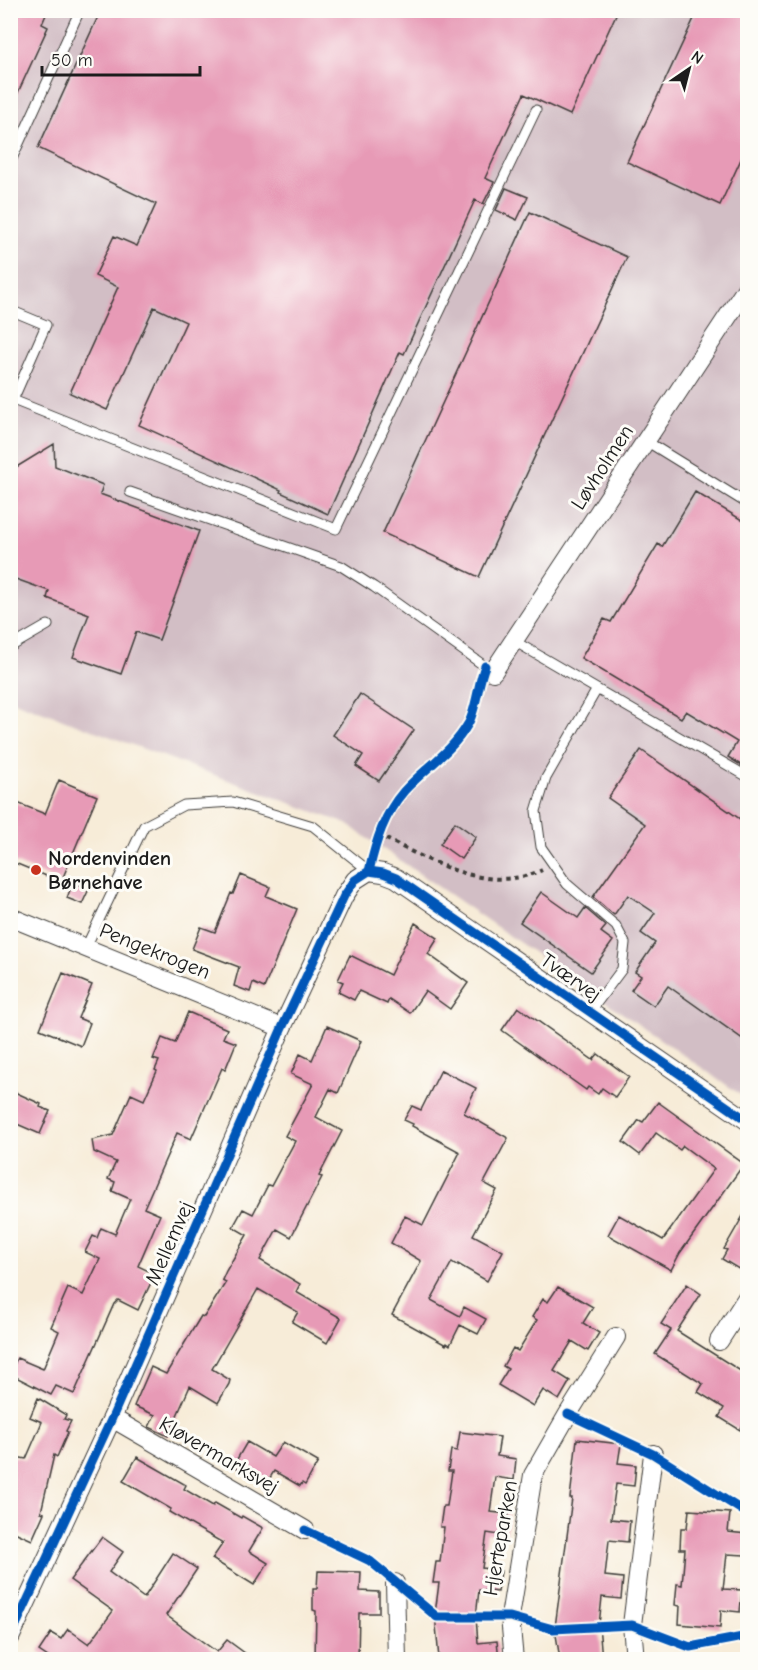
<svg xmlns="http://www.w3.org/2000/svg" width="758" height="1670" font-family="'Comic Neue',sans-serif">
<style>
.industrial{fill:#d2bec5}
.building{fill:#e79ab6}
.lines{fill:none;stroke-linecap:round;stroke-linejoin:round}
.lane-casing{stroke:#3d3b38;stroke-width:11}
.street-casing{stroke:#3d3b38;stroke-width:20}
.path{stroke:#3d3b38;stroke-width:4;stroke-dasharray:4.5 4.5;stroke-linecap:butt}
.lane{stroke:#fff;stroke-width:9}
.street{stroke:#fff;stroke-width:18}
.cycleway-casing{stroke:#fdfcf7;stroke-width:13}
.cycleway{stroke:#0057b8;stroke-width:9}
.poi-dot{fill:#c8321e;stroke:#fdfcf7;stroke-width:2}
.labels{text-anchor:middle;dominant-baseline:central;stroke-width:6;stroke-linejoin:round;paint-order:stroke}
.street-label{font-size:21px;fill:#1c1c1c;stroke:#fdfcf7}
.poi-label{font-size:21px;font-weight:bold;fill:#1c1c1c;stroke:#fdfcf7;text-anchor:start}
</style>
<rect width="100%" height="100%" fill="#fdfcf7"/>
<filter id="ink" filterUnits="userSpaceOnUse"><feTurbulence type="fractalNoise" baseFrequency=".0167" numOctaves="2"/><feDisplacementMap in="SourceGraphic" scale="12" xChannelSelector="R" yChannelSelector="G"/><feConvolveMatrix kernelMatrix="1 2 1 2 8 2 1 2 1" color-interpolation-filters="sRGB"/></filter>
<filter id="wash" filterUnits="userSpaceOnUse"><feTurbulence type="fractalNoise" baseFrequency=".008" numOctaves="4" result="noise"/><feDisplacementMap in="SourceGraphic" scale="24" xChannelSelector="R" yChannelSelector="G"/><feGaussianBlur stdDeviation="1.35" result="paint"/><feColorMatrix in="noise" values="0 0 0 0 0 0 0 0 0 0 0 0 0 0 0 0 0 1.4 0 .05"/><feComposite in="paint" operator="in"/></filter>
<g filter="url(#wash)">
<rect width="100%" height="100%" fill="#f7ecd8"/>
<path class="industrial" d="M10,11H747V1099L347,824L11,700Z"/>
<g id="blocks">
<path class="building" d="M17,10H48L42,24L48,27L10,110V26Z
M101,10H618L570,115L524,94L485,178L494,182L483,204L475,200L404,354L400,352L328,514L280,492L281,490L139,425L186,322L154,307L107,410L70,393L118,287L95,276L114,236L137,246L156,204L38,148Z
M698,10H747V146L720,205L627,162Z
M506,188L528,197L517,220L496,210Z
M530,212L627,257L479,577L383,533Z
M54,444L55,466L103,485L100,494L199,531L159,640L136,632L121,674L73,657L89,614L47,598L49,591L10,577V471Z
M695,492L747,523V769L728,757L737,742L686,711L681,718L581,658L604,619L611,622L658,544L662,547Z
M360,694L414,730L379,781L356,766L363,755L333,735Z
M641,750L747,824V847L741,856L747,861V1042L668,986L654,1006L631,990L641,976L635,972L655,943L641,933L655,913L628,895L614,915L593,897L645,824L608,798Z
M59,780L97,796L61,882L10,861V800L45,814Z
M455,822L476,837L461,859L440,844Z
M241,875L270,887L266,896L297,909L264,988L253,983L250,992L234,986L239,967L192,949L201,927L215,932L231,893L233,894Z
M73,882L89,889L82,904L67,898Z
M541,892L578,918L585,908L606,926L601,932L613,941L591,972L520,922Z
M415,923L438,938L428,954L468,983L450,1009L425,991L410,1013L389,999L387,1004L359,991L354,1000L338,992L343,982L338,980L350,955L390,975Z
M63,973L92,985L78,1018L90,1023L81,1046L40,1029Z
M518,1007L593,1060L598,1054L629,1077L615,1097L602,1088L598,1094L588,1087L586,1090L503,1031L502,1030Z
M188,1012L227,1029L223,1038L236,1043L225,1070L222,1068L191,1139L177,1133L144,1208L160,1215L138,1266L155,1274L138,1310L118,1300L114,1304L74,1394L56,1386L51,1395L10,1374L17,1358L43,1369L59,1331L51,1327L68,1288L83,1295L100,1259L85,1252L93,1236L97,1238L101,1228L115,1234L130,1199L112,1191L115,1182L108,1179L116,1162L94,1152L92,1140L113,1135L131,1094L144,1100L157,1071L155,1070L159,1061L153,1059L162,1038L175,1043Z
M327,1026L361,1041L338,1093L330,1089L316,1117L342,1131L319,1176L322,1177L291,1237L277,1229L260,1260L300,1284L296,1292L341,1318L327,1343L292,1322L298,1312L258,1289L212,1369L230,1380L229,1384L218,1403L190,1386L168,1436L149,1427L155,1415L134,1406L151,1367L166,1374L201,1316L204,1317L226,1282L222,1280L226,1271L247,1235L233,1227L243,1209L253,1214L268,1185L271,1186L295,1141L285,1136L313,1084L291,1074L300,1054L312,1060Z
M441,1070L476,1088L464,1113L508,1138L484,1183L497,1190L473,1235L503,1251L487,1281L458,1264V1266L452,1262L431,1300L460,1316L464,1307L486,1319L478,1334L460,1325L450,1345L447,1343L446,1345L392,1315L421,1261L391,1243L405,1216L423,1225L460,1152L412,1126L413,1124L404,1120L412,1106L421,1110Z
M10,1090L41,1104L40,1107L50,1111L40,1134L10,1121Z
M658,1102L744,1164L680,1253L671,1270L608,1235L619,1215L663,1240L714,1169L683,1146L680,1150L656,1133L640,1155L623,1142L639,1120L643,1122Z
M747,1209V1274L722,1259L727,1250L724,1249Z
M687,1284L701,1294L677,1331L747,1375V1418L740,1430L719,1417L724,1408L698,1392L703,1384L655,1354L671,1330L661,1324Z
M558,1287L593,1307L583,1323L599,1333L588,1351L572,1341L554,1371L570,1381L559,1400L543,1390L533,1406L498,1385L508,1369L503,1366L513,1348L518,1351L537,1320L532,1317L543,1299L548,1302Z
M38,1398L66,1415L64,1419L71,1421L66,1431L68,1432L57,1457L54,1455L41,1512L44,1513L32,1540L10,1530V1456L26,1459L42,1422L30,1417Z
M460,1432L500,1437L497,1456L516,1459L514,1480L495,1477L490,1512L509,1514L506,1536L487,1533L482,1568L501,1571L498,1592L479,1590L476,1617L478,1643L497,1641L499,1659H439L435,1614L439,1583H433L436,1562H440L444,1527H440L443,1506H447L452,1471H448L451,1450L457,1451Z
M577,1439L621,1444L618,1463L636,1465L634,1486L616,1484L611,1519L630,1521L628,1542L609,1540L605,1576L623,1578L621,1599L602,1597L599,1625L602,1659H560L556,1635H554L572,1498H570Z
M247,1442L273,1457L283,1442L318,1462L305,1485L302,1483L300,1486L274,1471L267,1483L233,1466Z
M137,1457L186,1485L184,1489L213,1506L215,1503L241,1518L242,1516L263,1528L249,1551L268,1563L254,1585L212,1559L223,1543L169,1512L171,1509L123,1481Z
M689,1510L730,1513L728,1532L747,1534L745,1555L727,1554L723,1589L742,1590L740,1612L721,1610L720,1628L679,1624L680,1606L675,1605L677,1584L682,1585L685,1549H680L681,1528H687Z
M102,1537L123,1552L109,1572L144,1598L173,1553L197,1569L166,1615L217,1652L227,1640L253,1659H51L39,1651L51,1633L61,1639L68,1629L89,1644L113,1611L70,1580Z
M318,1571L361,1572L360,1591L379,1592V1613H359L358,1659H315L316,1611L313,1610V1589H317Z"/>
</g>
</g>
<g filter="url(#ink)">
<use href="#blocks" fill-opacity="0" stroke="#3d3b38" stroke-width="1.5"/>
<g class="lines">
<g class="lane-casing">
<path id="lane" d="M10,163L80,10
M10,310L46,325L13,400L336,529L536,110
M646,441L748,504
M130,492L341,566L374,587L493,672
M514,641L748,777
M10,647L48,625
M86,947L144,826L184,805L233,802L313,826L369,871
M590,1012L622,969L625,943L616,926L567,884L541,847L536,811L546,778L597,689"/>
</g>
<g class="street-casing">
<path id="street" d="M493,672L748,286
M10,917L282,1028
M719,1341L748,1296
M112,1418L305,1530
M395,1583L397,1660
M10,1638L112,1418L282,1028L344,896L355,880L369,871L383,873L396,878L748,1121
M514,1660L510,1617L533,1475L568,1414L616,1337
M635,1660L632,1625L653,1454"/>
</g>
<path class="path" d="M378,835C428,859 486,896 542,870"/>
<use href="#lane" class="lane"/>
<use href="#street" class="street"/>
<g class="cycleway-casing">
<path id="cycleway" d="M369,871L383,873L396,878L748,1121
M369,871C376,841 384,814 404,791C425,768 452,752 468,724C476,711 478,683 485,666
M568,1414L653,1454L748,1514
M305,1530L370,1561L437,1617H510L553,1629L632,1625L690,1647L748,1636
M10,1638L112,1418L282,1028L344,896L355,880L369,871"/>
</g>
<use href="#cycleway" class="cycleway"/>
</g>
</g>
<circle class="poi-dot" cx="36" cy="870" r="6"/>
<g class="labels">
<g class="street-label">
<text transform="translate(602 467) rotate(-57)">Løvholmen</text>
<text transform="translate(155 951) rotate(22)">Pengekrogen</text>
<text transform="translate(571 977) rotate(35)">Tværvej</text>
<text transform="translate(169 1243) rotate(-66)">Mellemvej</text>
<text transform="translate(219 1455) rotate(30)">Kløvermarksvej</text>
<text transform="translate(500 1538) rotate(-80)">Hjerteparken</text>
</g>
<g class="poi-label">
<text x="48" y="858">Nordenvinden<tspan x="48" dy="24">Børnehave</tspan></text>
</g>
</g>
<rect width="758" height="1670" fill="none" stroke="#fdfcf7" stroke-width="36"/>
<g transform="translate(689 69) rotate(35)" stroke="#fdfcf7" stroke-width="4.5" paint-order="stroke">
<path d="M0-4.5L10 22L0 15L-10 22Z" fill="#1c1c1c"/>
<text y="-9" font-size="16" font-weight="bold" text-anchor="middle" fill="#1c1c1c">N</text>
</g>
<path d="M42 66v9h158v-9" fill="none" stroke="#1c1c1c" stroke-width="3"/>
<text x="51" y="66" font-size="18" fill="#1c1c1c" stroke="#fdfcf7" stroke-width="4.5" paint-order="stroke">50 m</text>
</svg>
